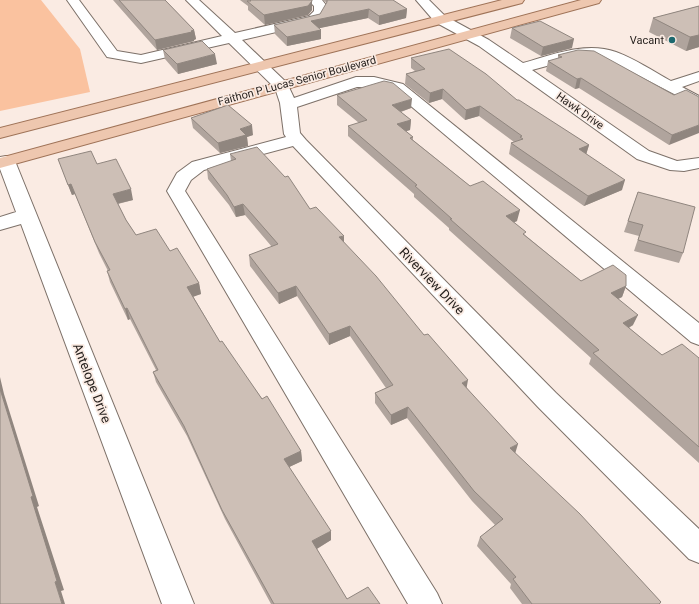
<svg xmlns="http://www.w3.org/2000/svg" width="699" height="604" font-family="Roboto,sans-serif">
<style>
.green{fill:#fac29f}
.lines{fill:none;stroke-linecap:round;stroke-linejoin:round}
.minor-casing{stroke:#7d7169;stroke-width:2}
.major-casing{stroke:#9f7358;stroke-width:2}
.minor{fill:#fff;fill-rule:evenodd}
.major{fill:#eec7af;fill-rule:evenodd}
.wall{fill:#b0a49d}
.shaded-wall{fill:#90867f}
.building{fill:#cdbfb6;stroke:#90867f}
.poi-dot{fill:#1b686e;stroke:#faebe3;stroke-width:1.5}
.labels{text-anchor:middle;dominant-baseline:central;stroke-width:3.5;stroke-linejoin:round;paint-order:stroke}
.far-poi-label{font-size:11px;fill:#221d1a;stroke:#faebe3;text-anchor:end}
.far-street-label{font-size:11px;fill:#221d1a;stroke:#faebe3}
.street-label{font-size:13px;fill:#221d1a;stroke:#faebe3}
</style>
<rect width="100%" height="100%" fill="#faebe3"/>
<path class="green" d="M0,0H41L80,49L90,92L0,111Z"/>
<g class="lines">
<g class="minor-casing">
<path id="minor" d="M67,0H79L117,51L141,55L222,36L186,0H199L235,33L309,16L314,11V6L308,0H322L326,5V11L319,22L242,40L287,83L294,98L356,77H374L403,84L699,323V345L691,342L393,91L374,87H357L297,107L300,133L306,140L556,393L699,529V563L689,559L538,407L293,146L204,170L191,180L185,191L437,593L442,604H408L167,191L177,173L192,162L286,137L284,134L280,103L275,88L229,43L141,63L107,57Z
M416,0H429L445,16L489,40L523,63C551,55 586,41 616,52C635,59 653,71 671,81L699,72V81L682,87L699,96V107L607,59L576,58L532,70L649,151L677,161L699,158V168L684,171L670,170L637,159L479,46L435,22Z
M6,156L12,157L15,161L194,604H162L21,224L0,230V217L16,212L0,169V157Z"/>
</g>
<g class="major-casing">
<path id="major" d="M502,0H524L522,3L0,138V128Z
M581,0H601L599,3L0,168V158Z"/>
</g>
<use href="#minor" class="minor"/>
<use href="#major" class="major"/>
</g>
<path class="wall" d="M113,0H165L194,30L196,39L194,40V41L157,50Z
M240,0H312V10L308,15L265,25L248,10V6Z
M323,0H393L407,9L406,18L379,25L368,18L319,28L321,30V39L287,46L275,34L274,25L320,14L327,3Z
M699,6V47L686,51L649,32L653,18Z
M512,28L572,48L541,56L510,38Z
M163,50L217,64L178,74L165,59Z
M558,55L674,95L699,97L669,145L579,88L575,89L546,71L548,61L558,59Z
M411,58L517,100L589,145L586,154L622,190L584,206L509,154L511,143L514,142L479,116L465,120L442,99L429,103L405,84L406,74L415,71L411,68Z
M337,95L411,108L401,112L411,120L410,130L406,131L413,137V140L470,186L517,221L514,222L525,235L581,281L626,286L622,297L618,299L633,325L629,328L662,355L699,358V463L589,364L591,358L449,230V228L414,197V194L348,136V126L359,123L337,105Z
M191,118L253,135L247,137L248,146L220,153L193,128Z
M230,154L310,209L344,243L467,388L515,453L661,602L660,604H522L510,588L511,584L477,546L480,537L495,525L472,501L407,418L391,425L375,403V393L386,388L350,336L329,345L297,296L279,304L250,266L249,255L272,247L245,215L236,217L229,205L208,179L207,169L231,161Z
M58,159L97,164L133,200L118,204L126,220L136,235L170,251L199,283L201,294L193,296L220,342L301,451L302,461L289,467L331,540L317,549L347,599L380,604H271L225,519L187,436L156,382L153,372L156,370L130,319L128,320L110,282L107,271H108L99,253L75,194L72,195Z
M638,192L683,253L679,263L634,251L639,236L624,232Z"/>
<path class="shaded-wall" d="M312,0V10L308,15L265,25L264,15Z
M369,9L368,18L311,30V21Z
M407,9L406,18L379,25V16Z
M194,30L196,39L194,40V41L157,50L155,40Z
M321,30V39L287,46V37Z
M699,35V47L686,51L690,37Z
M574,39L572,48L541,56L543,47Z
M215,54L217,64L178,74L177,64Z
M581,78L579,88L575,89L577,79Z
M443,89L442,99L429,103L430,93Z
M412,99L411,108L391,115L392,105Z
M480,106L479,116L465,120L466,110Z
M411,120L410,130L397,134V124Z
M252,125L253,135L247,137L248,146L220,153L218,143L240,129Z
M699,125V133L669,145L672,135Z
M589,145L586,155L579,149Z
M625,180L622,190L584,206L588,196Z
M71,184L75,194L72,195L68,185Z
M131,189L133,200L116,204L113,194Z
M243,204L245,215L236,217L234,207Z
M520,210L517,221L504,227L506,216Z
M344,236V246L339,237Z
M199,283L201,294L190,298L187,287Z
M296,286L297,296L279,304L278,293Z
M626,286L622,297L607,304L611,293Z
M127,308L130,319L128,320L125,309Z
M638,315L633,325L618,333L623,323Z
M350,326V336L329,345V334Z
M0,377L4,394L39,506L37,507L64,590L61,591L65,604H62L55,582L0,389Z
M468,380L466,391L462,383Z
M408,407L407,418L391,425V415Z
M518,444L515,454L510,448Z
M301,451L302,461L285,469L284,459Z
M331,531V540L313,551L312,541Z"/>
<path class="building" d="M119,0H165L194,30L191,31L192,32L155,40Z
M250,0H312V1L308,6L264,15L247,1H251Z
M327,0H393L407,9L379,16L369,9L311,21L321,30L287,37L274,25L320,14L327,2Z
M699,6V35L690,37L653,18Z
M540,21L574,39L543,47L512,28Z
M202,41L215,54L177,64L163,50Z
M449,49L486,74L517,100H519L589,145L579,149L625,180L588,196L511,143L523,139L520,137L522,136L480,106L466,110L443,89L430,93L406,74L425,69L411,58Z
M578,50L594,51L674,95L686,90L699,97V125L672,135L581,78L577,79L548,61L562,57L558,55Z
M384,81L393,83L412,99L392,105L411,120L397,124L413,137L410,138L470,186L483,181L520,210L506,216L526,232L523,234L581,281L613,265L626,275V286L611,293L638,315L623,323L662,355L682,344L699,358V447L593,353L599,350L450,219H452L415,186L417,185L348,126L367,120L337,95Z
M228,105L252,125L240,129L246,135L218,143L191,118Z
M257,147L285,177L288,176L310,209L316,207L344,236L339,237L376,276L424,335L428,334L468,380L462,383L518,444L510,448L580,514L661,602L659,604H532L513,579L516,577L480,537L503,519L474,491L408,407L391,415L375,393L393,385L350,326L329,334L296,286L278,293L249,255L278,244L243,204L234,207L227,195L207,169L236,159L230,154Z
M91,151L97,164L116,159L131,189L113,194L126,220L136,235L156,229L170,251L177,248L199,283L187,287L220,342L222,341L262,399L267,396L301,451L284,459L331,531L312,541L347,599L368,587L380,604H274L222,510L184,426L153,372L158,370L127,308L125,309L107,271L110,270L95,242L71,184L68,185L58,159Z
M638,192L695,207L683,253L638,240L643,225L628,221Z
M0,389L33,496L31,497L57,581L55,582L62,604H0Z"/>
<circle class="poi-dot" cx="672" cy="40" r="4"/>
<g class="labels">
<g class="far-poi-label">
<text x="664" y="40">Vacant</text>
</g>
<g class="far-street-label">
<text transform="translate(297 81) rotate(-15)">Faithon P Lucas Senior Boulevard</text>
<text transform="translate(580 111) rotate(35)">Hawk Drive</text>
</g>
<g class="street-label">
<text transform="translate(432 281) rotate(46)">Riverview Drive</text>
<text transform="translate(92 383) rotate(69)">Antelope Drive</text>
</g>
</g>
</svg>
